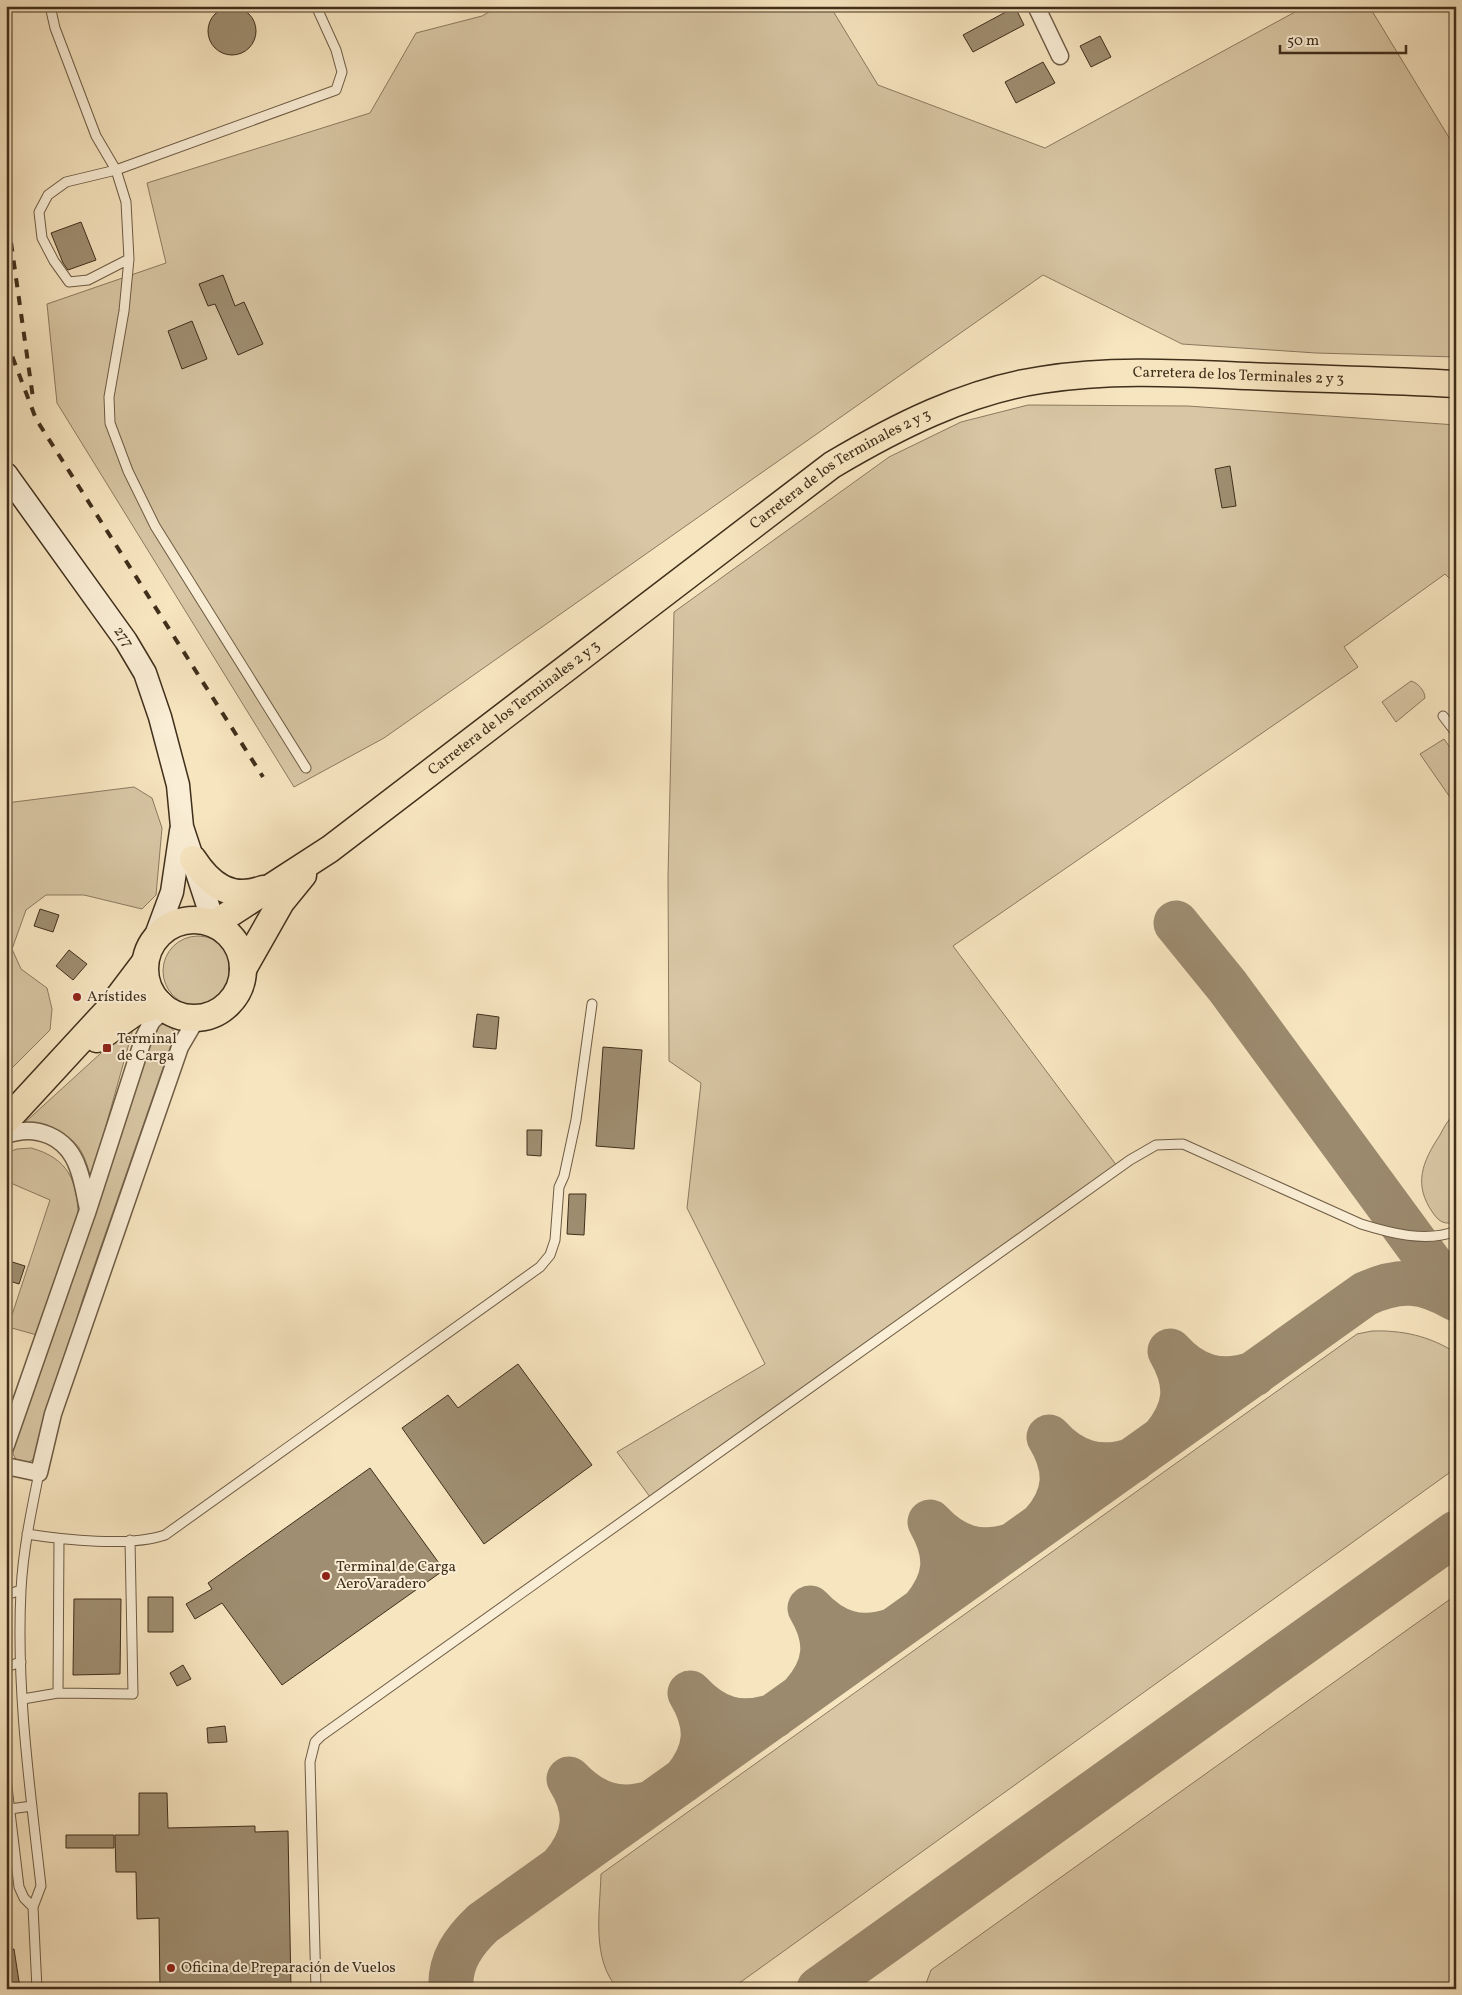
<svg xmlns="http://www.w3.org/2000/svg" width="1462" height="1995" font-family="Vollkorn,serif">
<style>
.green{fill:#d8c6a4;stroke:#8c7a60}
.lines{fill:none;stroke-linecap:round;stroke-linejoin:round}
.taxiway{stroke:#9c8a6e;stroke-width:45}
.building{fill:#9f8e71;stroke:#402f1b}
.lane-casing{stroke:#6e5c44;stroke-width:11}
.street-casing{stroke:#6e5c44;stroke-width:19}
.secondary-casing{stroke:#402f1b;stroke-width:25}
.primary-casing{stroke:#402f1b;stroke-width:29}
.lane{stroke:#faeed6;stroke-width:9}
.street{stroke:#faeed6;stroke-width:16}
.secondary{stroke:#faeed6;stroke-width:22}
.primary{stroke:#f7e5c0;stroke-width:26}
.rail{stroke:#402f1b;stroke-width:4;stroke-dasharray:9 9;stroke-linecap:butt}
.poi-dot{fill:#8f2418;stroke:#faeed6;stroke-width:2}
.labels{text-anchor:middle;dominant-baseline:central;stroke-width:4;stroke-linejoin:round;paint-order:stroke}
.street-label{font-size:15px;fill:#402f1b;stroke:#faeed6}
.poi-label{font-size:15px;fill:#402f1b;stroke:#faeed6;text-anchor:start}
</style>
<rect width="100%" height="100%" fill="#f7e5c0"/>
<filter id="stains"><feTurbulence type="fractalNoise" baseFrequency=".004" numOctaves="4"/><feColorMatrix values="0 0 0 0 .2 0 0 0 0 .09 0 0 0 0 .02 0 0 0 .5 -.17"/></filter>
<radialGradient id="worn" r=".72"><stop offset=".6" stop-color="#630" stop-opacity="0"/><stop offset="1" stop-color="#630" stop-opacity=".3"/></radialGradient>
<path class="green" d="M499,6H830L878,85L1045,148L1306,6H1369L1456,149V357L1316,353L1182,344L1043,275L384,738L294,787L57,403L47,304L166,263L147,183L370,113L416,33L482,16Z
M1028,405L1188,406L1456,425V585L1445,574L1344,647L1358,667L953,946L1117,1166L650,1497L617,1452L765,1364L687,1208L701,1083L669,1061L668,877L674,612L889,457L961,422Z
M1411,681C1418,683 1425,691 1425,698L1396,722L1382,702Z
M1444,739L1456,756V806L1420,754Z
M134,787L152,798L162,828L156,895L142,909L84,895H46L26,910L12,949L21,969L47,988L52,1009L50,1030L6,1074V803Z
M163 971a35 35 0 1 1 70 0a35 35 0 1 1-70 0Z
M135,1022L91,1179C80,1132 64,1133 21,1126Z
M164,1024L170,1026L174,1031L173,1039L83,1298L35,1458L28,1463L17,1461L13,1454L16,1436L153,1034L158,1026Z
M1456,1113V1222C1445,1225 1439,1222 1433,1213C1413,1185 1422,1162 1440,1135C1444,1127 1449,1118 1456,1113Z
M31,1148C68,1158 78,1181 78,1217L37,1335L8,1327L50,1200L6,1181V1153L17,1149Z
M1372,1331C1402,1330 1430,1336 1456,1353V1468L731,1989H618C591,1959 600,1912 601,1874L1357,1334Z
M1456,1595V1989H924L931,1970Z"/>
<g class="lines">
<path class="taxiway" d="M1176,923L1228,987L1456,1298
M1163,1438C1187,1409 1189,1384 1170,1351C1193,1377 1220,1385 1254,1374
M1042,1524C1067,1496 1068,1469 1049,1437C1072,1463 1100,1471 1133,1460
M923,1609C947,1580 949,1555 930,1522C954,1548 980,1556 1013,1545
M803,1694C827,1666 829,1640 810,1608C833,1633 860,1642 894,1630
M684,1780C708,1751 709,1725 690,1693C714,1719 739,1727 774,1716
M562,1866C586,1838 589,1811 569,1779C593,1804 619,1814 653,1802
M451,1989C449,1961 464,1941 483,1923L1365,1294C1400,1278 1423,1280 1456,1299
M819,1989L1456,1533"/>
</g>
<path class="building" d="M1015,7L1024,25L973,52L963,35Z
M208 31a24 24 0 1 1 48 0a24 24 0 1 1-48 0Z
M1100,36L1111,57L1091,67L1080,46Z
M1043,62L1055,83L1016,103L1005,82Z
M81,222L96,260L68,270L63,263L51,233Z
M223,275L235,306L244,302L263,344L238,355L215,304L208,306L199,284Z
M192,321L207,359L182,369L168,331Z
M1230,466L1236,506L1222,508L1215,469Z
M40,909L59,915L53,932L34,926Z
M69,950L87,964L73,980L56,966Z
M477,1014L499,1017L496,1049L473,1047Z
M603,1047L642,1050L634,1149L596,1146Z
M527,1130H542L541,1156L527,1155Z
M569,1194H586L584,1235L567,1234Z
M6,1260L25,1266L19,1284L6,1280Z
M518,1364L592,1465L484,1544L402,1428L448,1395L458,1408Z
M370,1468L444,1570L282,1685L222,1603L195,1619L186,1604L212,1589L208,1583Z
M148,1597H173V1632H148Z
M74,1599H121L120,1674L73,1675Z
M183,1665L191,1679L177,1686L170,1673Z
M225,1726L227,1742L208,1743L207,1728Z
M139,1793H167L168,1828L255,1826V1832L288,1831L291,1989H160L159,1918L137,1919L136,1872H116L115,1835H139Z
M66,1835H114V1848H66Z
M14,1949L20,1988L6,1989V1950Z"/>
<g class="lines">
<g class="lane-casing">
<path id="lane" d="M50,6L55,28L96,136L116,170L126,202L129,259L124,311L109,397L110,423L128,471L155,526L306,768
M129,259L88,280L69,282L54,261L42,238L39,212L48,195L66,182L116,170L336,90L342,72L336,50L316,6
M1443,716L1456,733
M27,1534C64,1540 130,1547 165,1535L540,1267L550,1255L555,1240L559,1187L564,1176L576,1120L592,1004
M6,1595L21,1590
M6,1667L21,1662
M58,1693L59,1539
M23,1699L58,1693L133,1694L130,1540
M6,1779L19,1887L24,1898L33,1907L41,1886C30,1789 16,1689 21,1590C23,1551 31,1512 39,1473
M10,1809L32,1806
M33,1907L37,1989
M316,1989L310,1762L315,1742L321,1736L1130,1160L1156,1145L1183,1144L1361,1224C1390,1233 1426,1243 1456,1231"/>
</g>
<g class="street-casing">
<path id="street" d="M1036,6L1060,56
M6,1135C36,1124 67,1136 78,1168C83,1181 85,1196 88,1209
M6,1445L88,1210L144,1037L152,1021L165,1009
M6,1466L39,1473L53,1414L180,1047L197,1018"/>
</g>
<g class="secondary-casing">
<g id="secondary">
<path id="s1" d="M6,474L126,641L145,673L160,717L178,785L182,827L214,924"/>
<path d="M155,938L172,892L181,831"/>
</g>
</g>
<g class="primary-casing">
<g id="primary">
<path d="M193,859C210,885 231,901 263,889"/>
<circle cx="194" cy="969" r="49"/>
<path id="s2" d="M214,924L330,849L832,465C896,427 967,391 1041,380C1110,369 1179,373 1248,376C1317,379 1387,380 1456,384"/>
<path d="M243,969L281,902L303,875"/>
<path d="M97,1039L134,1013L160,1004"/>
<path d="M6,1121L111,1007L145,962"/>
</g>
</g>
<use href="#lane" class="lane"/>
<use href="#street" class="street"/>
<use href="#secondary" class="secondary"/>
<use href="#primary" class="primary"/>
<path class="rail" d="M6,207L33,398
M6,340L36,419L263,777"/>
</g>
<g class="poi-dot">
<circle cx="77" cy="997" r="5"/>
<rect x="102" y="1043" width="10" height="10" rx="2.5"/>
<circle cx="326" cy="1576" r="5"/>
<circle cx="171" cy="1968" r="5"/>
</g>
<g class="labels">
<g class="street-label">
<text stroke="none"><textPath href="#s2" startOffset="1195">Carretera de los Terminales 2 y 3</textPath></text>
<text stroke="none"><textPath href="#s2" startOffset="775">Carretera de los Terminales 2 y 3</textPath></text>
<text stroke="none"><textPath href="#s1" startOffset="201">277</textPath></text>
<text stroke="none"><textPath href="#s2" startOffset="370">Carretera de los Terminales 2 y 3</textPath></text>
</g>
<g class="poi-label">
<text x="87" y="997">Arístides</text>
<text x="117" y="1039">Terminal<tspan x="117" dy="17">de Carga</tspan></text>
<text x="336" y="1567">Terminal de Carga<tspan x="336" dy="17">AeroVaradero</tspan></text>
<text x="181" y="1968">Oficina de Preparación de Vuelos</text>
</g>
</g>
<rect width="1462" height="1995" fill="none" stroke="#f7e5c0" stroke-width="25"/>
<rect x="8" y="8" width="1447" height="1980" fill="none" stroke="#402f1b" stroke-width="2.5"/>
<rect x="12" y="12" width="1437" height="1970" fill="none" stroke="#402f1b"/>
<path d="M1280 45v8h126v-8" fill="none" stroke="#402f1b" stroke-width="2.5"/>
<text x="1287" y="45" font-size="15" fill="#402f1b" stroke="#faeed6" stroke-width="4" paint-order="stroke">50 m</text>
<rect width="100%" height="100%" filter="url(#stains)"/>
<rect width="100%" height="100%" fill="url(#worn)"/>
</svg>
